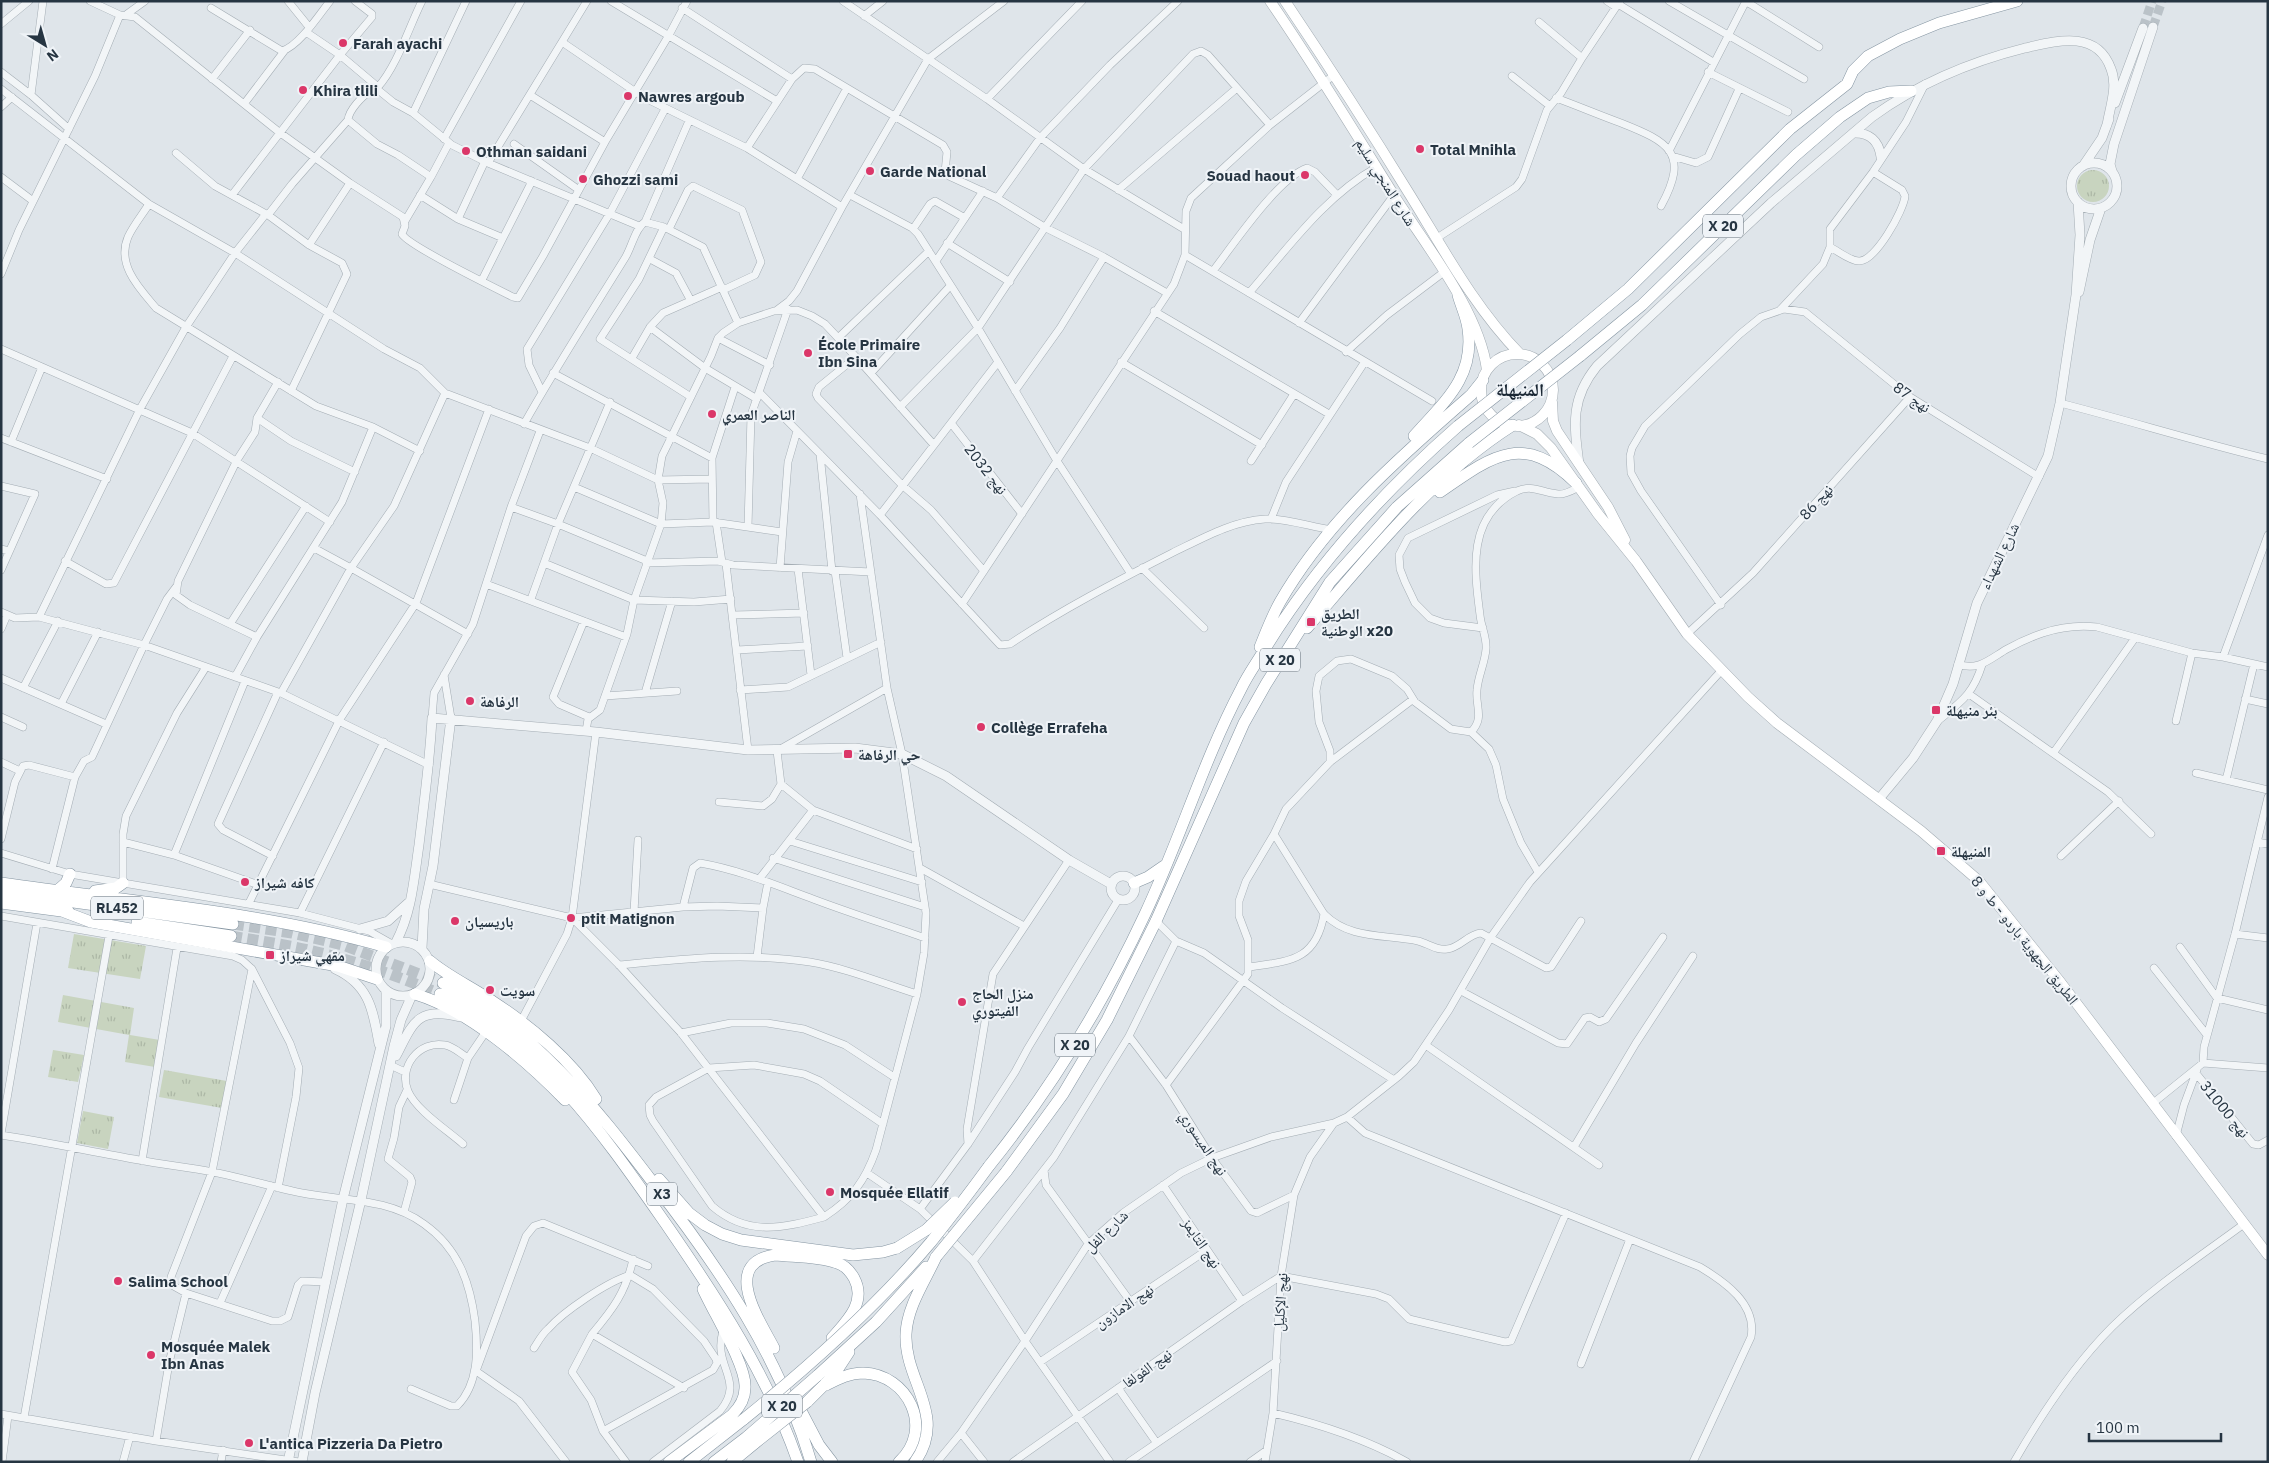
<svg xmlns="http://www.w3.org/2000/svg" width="2269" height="1463" font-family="'IBM Plex Sans','Noto Naskh Arabic',sans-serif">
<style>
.grass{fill:url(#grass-tufts)}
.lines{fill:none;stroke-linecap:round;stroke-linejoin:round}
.tertiary-tunnel{stroke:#bac2c8;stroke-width:9;stroke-dasharray:9 4.5;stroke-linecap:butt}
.trunk-tunnel{stroke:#bac2c8;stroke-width:11;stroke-dasharray:11 5.5;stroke-linecap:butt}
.minor-casing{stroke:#a4adb4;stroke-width:8}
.tertiary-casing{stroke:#a4adb4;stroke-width:10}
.secondary-casing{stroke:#a4adb4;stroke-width:11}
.trunk-casing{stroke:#8595a2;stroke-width:12}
.minor{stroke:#f2f5f7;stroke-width:7}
.tertiary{stroke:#f2f5f7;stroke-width:9}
.secondary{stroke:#fff;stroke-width:10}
.trunk{stroke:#fff;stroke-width:11}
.trunk-bridge-casing{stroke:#8595a2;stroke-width:12;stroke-linecap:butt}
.trunk-bridge{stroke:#fff;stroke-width:11}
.poi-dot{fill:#db3769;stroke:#eff3f7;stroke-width:2}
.labels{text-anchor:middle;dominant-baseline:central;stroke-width:4;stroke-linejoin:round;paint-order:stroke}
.shield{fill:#eff3f7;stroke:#626e78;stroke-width:1}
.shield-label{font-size:14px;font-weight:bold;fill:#263542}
.poi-label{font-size:15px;font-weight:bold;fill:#263542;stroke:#eff3f7;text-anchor:start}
.street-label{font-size:15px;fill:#263542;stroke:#eff3f7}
.quarter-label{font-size:18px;font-weight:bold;fill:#192633;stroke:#eff3f7}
</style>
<defs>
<pattern id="grass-tufts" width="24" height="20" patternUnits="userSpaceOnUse" patternTransform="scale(1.25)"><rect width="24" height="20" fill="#c8d4bf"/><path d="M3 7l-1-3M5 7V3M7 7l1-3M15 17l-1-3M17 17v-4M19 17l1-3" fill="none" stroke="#acb7a5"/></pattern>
</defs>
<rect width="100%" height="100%" fill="#dfe5ea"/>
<path class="grass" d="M2077 186a16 16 0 1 1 32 0a16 16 0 1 1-32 0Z
M74,934L146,946L140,979L68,968Z
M63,995L134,1008L130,1035L160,1040L155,1067L125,1062L129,1035L58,1022Z
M53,1050L84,1055L78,1082L48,1077Z
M164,1070L227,1081L222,1108L159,1097Z
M83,1111L114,1117L108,1149L77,1143Z"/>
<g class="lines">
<path class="tertiary-tunnel" d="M2153,27L2162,1
M2143,28L2152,1"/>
<path class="trunk-tunnel" d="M233,924L292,933L343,945L443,983
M231,936C260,941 289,945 317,952C359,962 400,977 440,994"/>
<g class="minor-casing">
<path id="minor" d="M90,1L120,15L135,17L279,132L350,183L403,217L405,226L402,234C407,245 495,288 513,297L518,298L543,256L605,142L669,35L687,1
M288,1L309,27
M355,1L372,14V17L340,55L378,87
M422,1C409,27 397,66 378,87C374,91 375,88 371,91C362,96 349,110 348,120L377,144L398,155L431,177L449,143
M611,1L777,101
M843,1L987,99L1084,169L1184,229
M1607,1L1616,7
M1669,1L1804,79
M1747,2L1819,47
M1618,4L1713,62
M211,8L282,51C299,46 319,15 330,1
M682,8L792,79
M127,14L145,1
M864,16L883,1
M1539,22L1582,58
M1,24L29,1
M562,42L643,97L747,148L842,207
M1,72L31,95L69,129
M1708,72L1788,112
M1512,76L1550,106
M212,79L250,30
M1,89L149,204L235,253L384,349L420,368L445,393L590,448L658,480L712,479
M377,89L393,102L413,113L452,145L488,163L639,226
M31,95L43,1
M530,95L605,142
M1556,98C1578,106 1599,115 1621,123C1669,142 1690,153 1661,206
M987,99L1082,1
M244,104L285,50
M1,107L12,97
M413,113L466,1
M444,139L521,1
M514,144L579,190
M747,148L792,79L804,68L815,69L943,145L947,152L945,172L949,176L997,198L1046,228L1104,257L1167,293
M1669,151L1746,1
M176,153L215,186L268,215L292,184L348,120
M1672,156L1696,163L1708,157L1739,89
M488,163L587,1
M1,177L33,201
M797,179L847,88
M1118,190L1237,88
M232,195L340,55L306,32
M420,195L458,219L503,238L532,181
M850,195L912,228L918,234L978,328L1057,461L1131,574
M997,198L1040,138L1110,65L1178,1
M149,204C142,215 133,226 128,237C116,265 140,289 156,308L316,406L373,427L420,451
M268,215L309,245L342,263L347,274L291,391
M458,219L485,161
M405,221L431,177
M645,222L664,227L703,247L738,323
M664,227L639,279L600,339L691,397
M669,229L688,190L693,186L742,210L761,262L755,275L723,290
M913,229L930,204L935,201L965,218
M1437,238L1516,187L1522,179L1547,110L1561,93L1582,58L1620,1
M947,243L1010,282
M309,245L350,183
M1830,247C1838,251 1850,261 1859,261C1875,262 1904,210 1905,196L1902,190L1873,172
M1185,255L1432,401
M650,259L676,273L691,301
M936,261L983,191
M1213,271C1233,245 1278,178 1307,168L1315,172L1337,195
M1,274L19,230L95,76L120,15
M482,280L503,238
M1249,293C1288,248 1325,196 1377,167
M777,310L789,301L797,291L842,207L928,59L1004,1
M1780,310L1823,264L1830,247V229L1873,172L1906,122L1925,84
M1154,311L1329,414
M1299,323L1394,195
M650,327L705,368L757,399
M718,338L770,365
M838,338L929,251
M1,349L192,433L330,522
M1346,352L1387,315L1444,272
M856,357L819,387L816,394L818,398L902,485L931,510L984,571
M632,358L650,327L663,313L722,287
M1121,362L1262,445
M553,373L712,458
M871,373L950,286
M1015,391L1060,328L1104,257
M542,392L529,365L527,349L610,213L665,109
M445,393L394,506L351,568L468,634
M760,393L880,515L1000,645L1010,644C1061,610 1117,581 1172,553C1201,539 1232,521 1265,519C1286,518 1311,527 1332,530
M2060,403C2130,421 2198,442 2268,459
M900,407L978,328L1084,169L1193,54L1201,51L1208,55L1270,125
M257,418L291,441L355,472
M951,423L1022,514
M524,424C556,367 591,313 625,258C632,247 635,228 645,222L689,121
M1,438L107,479
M11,442L42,367
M820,454L832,571
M1251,461L1294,394
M1,486L35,494L1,570
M574,487L661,524L713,522L712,458L735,387
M511,507L558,524L647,561
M880,515L998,362
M1271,519L1286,482L1364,363
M713,522L782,532
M716,522L722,562
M748,527L751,415L788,309
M1,549L9,551
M65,561L106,584L114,583L233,356
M544,563L634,600L694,602L731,599
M646,563L718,561L733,565L871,572
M726,564L748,750
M780,568L788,462L797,431
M1142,568L1204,628
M798,569L811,675
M835,571L847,658
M486,584L626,637
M531,599L558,524L610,402
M962,604L1174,284L1185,255L1186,211L1191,198L1270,125L1334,75
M1721,605L1641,491L1631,473L1630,456L1632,448L1645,426L1740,334L1761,317L1784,309L1805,312L1910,397L2039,477
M1,612L15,618L39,617L144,645L281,693L429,765
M733,615L804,613
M39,617L140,409L186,327L235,253L265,215
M584,621L553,697L559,704L589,717
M230,624L306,506
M1483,628L1444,623L1430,618L1415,603L1405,582L1400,569L1399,555L1408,538L1497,495L1515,491
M1,629L7,615
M1687,634L1753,573L1910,397
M257,637L190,605L176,595L178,581L237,460L255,432L257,418L278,382
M737,650L808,646
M2223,657L2268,535
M1958,664C1978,672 1991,658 2007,649C2018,643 2031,637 2043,633C2061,627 2078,625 2097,627L2192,653L2223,657L2268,667
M444,675L451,718
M235,677L257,637L342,502L373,427
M1,678L106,724
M23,688L58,621
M887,688L777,751L781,784L813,810L917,849
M740,690L788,687L881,642
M281,693L351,568L314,548
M645,693L672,601
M1969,694L2108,792L2151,834
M605,696L677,691
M2245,699L2268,704
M61,704L98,632
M1,717L23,727
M432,718L434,693L473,624L511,507L540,431
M1939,720C1962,701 1973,694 1982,665
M2176,721L2192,653
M586,731L588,719L600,710L627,634L634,600L661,524L663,503L658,480L662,456L711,356L718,338L723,333L738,323L774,311L797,310L812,316L825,324L856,357L934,445
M596,732L572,918L619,965L681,1033L824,1217C852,1199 865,1181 876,1150L917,994L924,953L926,913L902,754L887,688L860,494
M1471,732C1485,718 1475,706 1477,690C1478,676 1485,663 1486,649C1487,637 1481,627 1480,615C1474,569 1467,516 1517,491C1533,484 1542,493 1558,494C1565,495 1573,490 1579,487
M2054,752L2135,638
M1,762L20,771
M1330,762V751L1319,722L1316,691L1319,676L1337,661L1351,659L1392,676L1407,689L1415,702L1451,729L1471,732L1489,749L1496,765L1503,799L1521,843L1538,872
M2196,773L2268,790
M2226,780L2254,664
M719,802L763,806L772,799L781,784
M1274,834L1324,914C1350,940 1385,934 1418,941C1427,943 1437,951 1447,949C1460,948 1468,934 1481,933L1546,968L1551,967L1581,921
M1,839L15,782L23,766L29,765L75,777
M790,841L922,882
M123,842L174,855L245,681
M2257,842L2268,844
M1,853L70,874L300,913L369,931L392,944
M174,855L259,885
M273,856L223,830L218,824L278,692
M2061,856L2119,801
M773,858L925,907
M920,868L1024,926
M52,869L75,777L84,761L92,757L144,645L167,599L176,587
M760,878L813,810
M123,883V834L126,816L177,713L206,667
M429,884L572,918L683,907L693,868L700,863C740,870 775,885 813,899C850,913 888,925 925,938
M249,903L340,719L416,603L489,409
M683,907L717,906L763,908L768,882
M634,912L638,840
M300,913L384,742
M1,916L233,956L242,960L252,969L212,1172L171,1277L170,1284L186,1293L272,1321H280L288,1317L298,1285L302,1281L326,1282
M1156,921L1176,941L1204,953L1282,1008L1394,1080
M2235,934L2268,938
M2180,947L2217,998L2268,1010
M757,957L763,908
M619,965C682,959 747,952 810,962C846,968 882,983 917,994
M1249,967C1290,961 1316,961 1324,914
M2154,968L2207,1035
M252,969L290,1043L299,1068L296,1097L278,1188
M1461,991L1558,1043L1567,1044L1585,1018L1590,1017L1599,1022L1606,1019L1663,937
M521,1021L567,934L572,918
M681,1033L731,1023H767L804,1029L845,1045L894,1077
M1129,1036L1166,1085L1212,1158L1251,1211L1257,1213L1294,1195
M1427,1046L1599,1165
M2203,1063L2204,1047L2235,934L2268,797
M390,1065L405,1072
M2195,1072L2253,1144L2259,1145L2268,1140
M1166,1085L1248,974V940L1239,916V901L1246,881L1274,834L1286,809L1330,762L1412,700
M454,1100L468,1058L485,1033
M2152,1104L2203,1063L2268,1068
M1347,1117L1365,1133L1700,1267C1725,1282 1757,1304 1751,1337L1693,1462
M1,1134L37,923
M1,1135C47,1142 93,1152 139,1160C163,1165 189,1167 213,1172C243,1178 272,1187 302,1193C344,1201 388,1198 424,1224C458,1248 470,1282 475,1321C478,1350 479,1384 457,1406H451L411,1389
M2176,1136L2184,1105L2197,1070
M463,1144C447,1130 416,1110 408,1091C398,1067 419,1040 445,1045C453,1046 461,1054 468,1058
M968,1144L967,1129L993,974L1069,860
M1574,1147L1636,1043L1693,956
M142,1161L177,948
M1044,1170L1046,1185L1130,1301
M867,1173L920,1209L973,1261L1025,1341L1110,1462
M1163,1185L1242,1301
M920,1209L968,1144L1015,1072L1028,1048L1118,900
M404,1212L412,1182L410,1177L388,1159L394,1138L399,1107L407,1090
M824,1217C783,1228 748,1237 712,1206L653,1121L650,1115L649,1105L656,1097L709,1068L754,1065L804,1074L820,1081L883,1124
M973,1261L1054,1157L1129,1036L1176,941
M220,1303L272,1186
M592,1334C613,1309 626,1292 633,1259
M534,1348C538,1342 542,1334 548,1329C564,1311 607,1282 630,1275L653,1289L704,1341L716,1359L717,1363L713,1370L603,1431
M1040,1362L1207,1250
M1581,1364L1630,1239
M1118,1388L1156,1442
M1273,1413C1320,1424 1364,1438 1407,1462
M1,1414L156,1441L299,1462
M24,1418L109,936
M961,1433L984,1462
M156,1441L169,1363L186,1293
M2,1462L8,1416
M123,1462L130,1436
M221,1462L223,1450
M566,1462L519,1401L476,1371L526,1236L534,1226L543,1223L648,1266
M626,1462L603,1431L591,1400L572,1372L592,1334L684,1388
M653,1462L720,1411C746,1380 712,1367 723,1331
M937,1462L961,1433L1025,1341L1088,1244L1123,1213L1181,1173L1212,1158L1271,1137L1334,1123L1347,1117L1399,1076L1414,1062L1449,1010L1491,937L1530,882L1721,671
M1013,1462L1242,1301L1281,1276L1376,1294L1389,1299L1409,1319L1505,1342L1511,1341L1566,1213
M1129,1462L1277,1361
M1250,1462L1267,1450
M1265,1462L1273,1413L1281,1276L1294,1195L1310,1157L1334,1123
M2014,1462C2041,1415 2073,1366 2112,1327C2152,1288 2199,1257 2244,1224"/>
</g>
<g class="tertiary-casing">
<path id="tertiary" d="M2115,103L2143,28
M1853,133C1869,132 1879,141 1881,157
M2071 186a23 23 0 1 1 46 0a23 23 0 1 1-46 0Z
M2083,166L2102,138L2109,119
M2112,171L2110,164L2114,144L2153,27
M2079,292L2090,240L2101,208
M1579,464C1574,425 1570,399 1597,366L1771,203L1872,117C1919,83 1969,62 2025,48C2056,41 2097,29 2111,69C2118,86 2110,107 2107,125
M1879,799L1913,758L1937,721L1953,684L1977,603L2048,456L2060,403L2076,295L2080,235L2078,202
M1111 888a12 12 0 1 1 24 0a12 12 0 1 1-24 0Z
M360,929L388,921L408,903
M376 969a27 27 0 1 1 54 0a27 27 0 1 1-54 0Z
M396,942C412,912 414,878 419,845C424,802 430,760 432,718L596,732L748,750L855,748L902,754L946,776L1069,860L1111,884
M422,948L424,909L433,866L451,718
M335,969C370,985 373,1011 379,1044
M396,1056C413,1023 417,1006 460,1017
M288,1462L343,1199L386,1026V990
M302,1462L315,1393L361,1200L394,1046L401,1020L412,995"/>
</g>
<g class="secondary-casing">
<path id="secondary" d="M1270,1C1314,65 1354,131 1395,197C1427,247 1479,311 1487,370
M1285,1C1328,65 1370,130 1410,195C1444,250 1475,308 1520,354
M1481 390a36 36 0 1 1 72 0a36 36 0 1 1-72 0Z
M1552,402L1553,421L1557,431L1608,507L1625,540
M1519,425L1537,434L1551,448L1598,514L1636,561L1687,634L1748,697L1777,723L1921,831L1979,881L2061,983L2268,1255"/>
</g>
<g class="trunk-casing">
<path id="trunk" d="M1567,340L1628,289L1790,129L1847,84L1853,71L1868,56L1900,39L1939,23L2017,1
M1580,356L1642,305L1796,155L1840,117L1868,98L1889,92L1911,91
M1414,436C1443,403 1475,378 1468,329C1467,318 1461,306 1458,295
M1440,492C1492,456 1523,431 1576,483
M1307,628C1369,556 1431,477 1513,425
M1260,647C1266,632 1272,616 1280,602C1327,520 1401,456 1471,395L1483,380
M1,883C130,902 261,911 386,947
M1134,883L1148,877L1164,866
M58,890L66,883L70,874
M95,891L116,888L123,883
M1,892L233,924
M1,903L69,912
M62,911L91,922L338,966L377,979
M137,922L231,936
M430,961C449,977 472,987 492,1001C529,1025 573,1061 596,1099
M443,983C533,1028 594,1105 654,1184C720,1269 780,1357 811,1462
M415,994C468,1010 526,1060 565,1100
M440,994C544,1046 603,1134 668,1227C719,1301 768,1376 798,1462
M989,1166C1051,1089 1103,1004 1145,914C1180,840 1203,761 1241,689C1248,674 1258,661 1266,647C1318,563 1384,491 1458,426
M1006,1172L1063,1094L1107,1020L1156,921L1244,723L1266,684L1330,582L1397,507L1469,443
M659,1179L689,1213L705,1225L722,1234L741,1240L853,1255L883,1252L897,1248
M774,1348C760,1321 720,1263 775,1255C795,1257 819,1256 837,1263C844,1265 850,1271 854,1278C867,1302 847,1321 832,1338
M817,1376L876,1322L926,1267
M826,1385C838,1379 849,1373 863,1373C908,1374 935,1429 899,1462
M807,1402L834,1375L849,1352
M797,1403L819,1445L832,1462
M669,1462L732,1415C740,1407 745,1399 745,1388C747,1366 713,1312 703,1289
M689,1462L744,1419
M714,1462L748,1436
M732,1462L755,1443
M915,1462C948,1415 904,1381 906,1334C907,1307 925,1281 936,1257"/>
</g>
<use href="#minor" class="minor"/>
<use href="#tertiary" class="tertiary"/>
<use href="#secondary" class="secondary"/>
<use href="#trunk" class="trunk"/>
<g class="trunk-bridge-casing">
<path id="trunk-bridge" d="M1458,426L1567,340
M1469,443L1580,356
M897,1248L926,1230L955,1202
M936,1257L1006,1172
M744,1419C811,1365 876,1307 931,1242C951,1217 970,1192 989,1166
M748,1436L817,1376
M755,1443L807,1402"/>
</g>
<use href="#trunk-bridge" class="trunk-bridge"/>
</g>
<g class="poi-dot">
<circle cx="343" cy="43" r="5"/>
<circle cx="303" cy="90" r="5"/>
<circle cx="628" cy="96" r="5"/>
<circle cx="1420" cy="149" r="5"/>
<circle cx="466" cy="151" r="5"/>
<circle cx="870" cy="171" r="5"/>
<circle cx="1305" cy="175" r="5"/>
<circle cx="583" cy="179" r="5"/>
<circle cx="808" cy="353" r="5"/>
<circle cx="712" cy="414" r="5"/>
<rect x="1306" y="617" width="10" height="10" rx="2.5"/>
<circle cx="470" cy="701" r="5"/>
<rect x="1931" y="705" width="10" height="10" rx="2.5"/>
<circle cx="981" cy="727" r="5"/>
<rect x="843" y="749" width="10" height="10" rx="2.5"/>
<rect x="1936" y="846" width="10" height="10" rx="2.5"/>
<circle cx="245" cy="882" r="5"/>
<circle cx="571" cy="918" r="5"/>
<circle cx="455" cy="921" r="5"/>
<rect x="265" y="950" width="10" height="10" rx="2.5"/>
<circle cx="490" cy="990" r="5"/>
<circle cx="962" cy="1002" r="5"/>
<circle cx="830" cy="1192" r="5"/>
<circle cx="118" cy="1281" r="5"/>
<circle cx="151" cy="1355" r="5"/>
<circle cx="249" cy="1443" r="5"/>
</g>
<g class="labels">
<g class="shield">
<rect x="1703" y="214.5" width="40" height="23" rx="4"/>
<rect x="1260" y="648.5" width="40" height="23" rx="4"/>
<rect x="91" y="896.5" width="52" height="23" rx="4"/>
<rect x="1055" y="1033.5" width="40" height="23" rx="4"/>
<rect x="647" y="1182.5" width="30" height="23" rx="4"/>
<rect x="762" y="1394.5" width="40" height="23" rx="4"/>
</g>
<g class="shield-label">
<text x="1723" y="226">X 20</text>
<text x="1280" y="660">X 20</text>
<text x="117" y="908">RL452</text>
<text x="1075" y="1045">X 20</text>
<text x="662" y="1194">X3</text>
<text x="782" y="1406">X 20</text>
</g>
<g class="poi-label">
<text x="353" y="43">Farah ayachi</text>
<text x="313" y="90">Khira tlili</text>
<text x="638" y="96">Nawres argoub</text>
<text x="1430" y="149">Total Mnihla</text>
<text x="476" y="151">Othman saidani</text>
<text x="880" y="171">Garde National</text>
<text x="1295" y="175" text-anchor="end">Souad haout</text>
<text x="593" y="179">Ghozzi sami</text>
<text x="818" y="344">École Primaire<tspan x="818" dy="17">Ibn Sina</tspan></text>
<text x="722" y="414">الناصر العمري</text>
<text x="1321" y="613">الطريق<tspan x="1321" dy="17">الوطنية x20</tspan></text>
<text x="480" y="701">الرفاهة</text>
<text x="1946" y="710">بئر منيهلة</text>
<text x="991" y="727">Collège Errafeha</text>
<text x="858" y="754">حي الرفاهة</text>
<text x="1951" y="851">المنيهلة</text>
<text x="255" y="882">کافه شيراز</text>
<text x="581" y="918">ptit Matignon</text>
<text x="465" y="921">باريسيان</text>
<text x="280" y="955">مقهي شيراز</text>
<text x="500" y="990">سويت</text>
<text x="972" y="993">منزل الحاج<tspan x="972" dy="17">الفيتوري</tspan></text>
<text x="840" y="1192">Mosquée Ellatif</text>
<text x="128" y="1281">Salima School</text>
<text x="161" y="1346">Mosquée Malek<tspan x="161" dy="17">Ibn Anas</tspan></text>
<text x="259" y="1443">L'antica Pizzeria Da Pietro</text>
</g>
<g class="street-label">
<text transform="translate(1386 182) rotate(58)">شارع المنجي سليم</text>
<text transform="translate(1912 397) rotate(35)">نهج 87</text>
<text transform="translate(986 469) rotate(52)">نهج 2032</text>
<text transform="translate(1816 502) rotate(-48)">نهج 86</text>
<text transform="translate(1999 556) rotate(-64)">شارع الشهداء</text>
<text transform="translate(2025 940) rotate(51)">الطريق الجهوية باردو - ط و 8</text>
<text transform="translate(2225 1109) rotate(51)">نهج 31000</text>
<text transform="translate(1204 1143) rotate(57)">نهج الميسوري</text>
<text transform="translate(1106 1231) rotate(-44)">شارع الفل</text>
<text transform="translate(1202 1243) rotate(56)">نهج التايمز</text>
<text transform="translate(1280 1302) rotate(-86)">نهج الإكليل</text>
<text transform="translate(1124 1306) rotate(-34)">نهج الامازون</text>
<text transform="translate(1147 1368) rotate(-35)">نهج الفولغا</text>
</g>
<g class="quarter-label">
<text x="1520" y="389">المنيهلة</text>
</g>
</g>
<rect width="2269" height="1463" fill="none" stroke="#263542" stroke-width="5"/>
<g transform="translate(45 45) rotate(143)" stroke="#eff3f7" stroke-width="4" paint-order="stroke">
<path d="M0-4L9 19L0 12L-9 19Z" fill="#263542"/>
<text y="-8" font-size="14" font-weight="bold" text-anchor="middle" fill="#263542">N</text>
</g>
<path d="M2089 1433v8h132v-8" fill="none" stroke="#263542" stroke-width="2.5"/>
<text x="2096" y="1433" font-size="15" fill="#263542" stroke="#eff3f7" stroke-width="4" paint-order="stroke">100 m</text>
</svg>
